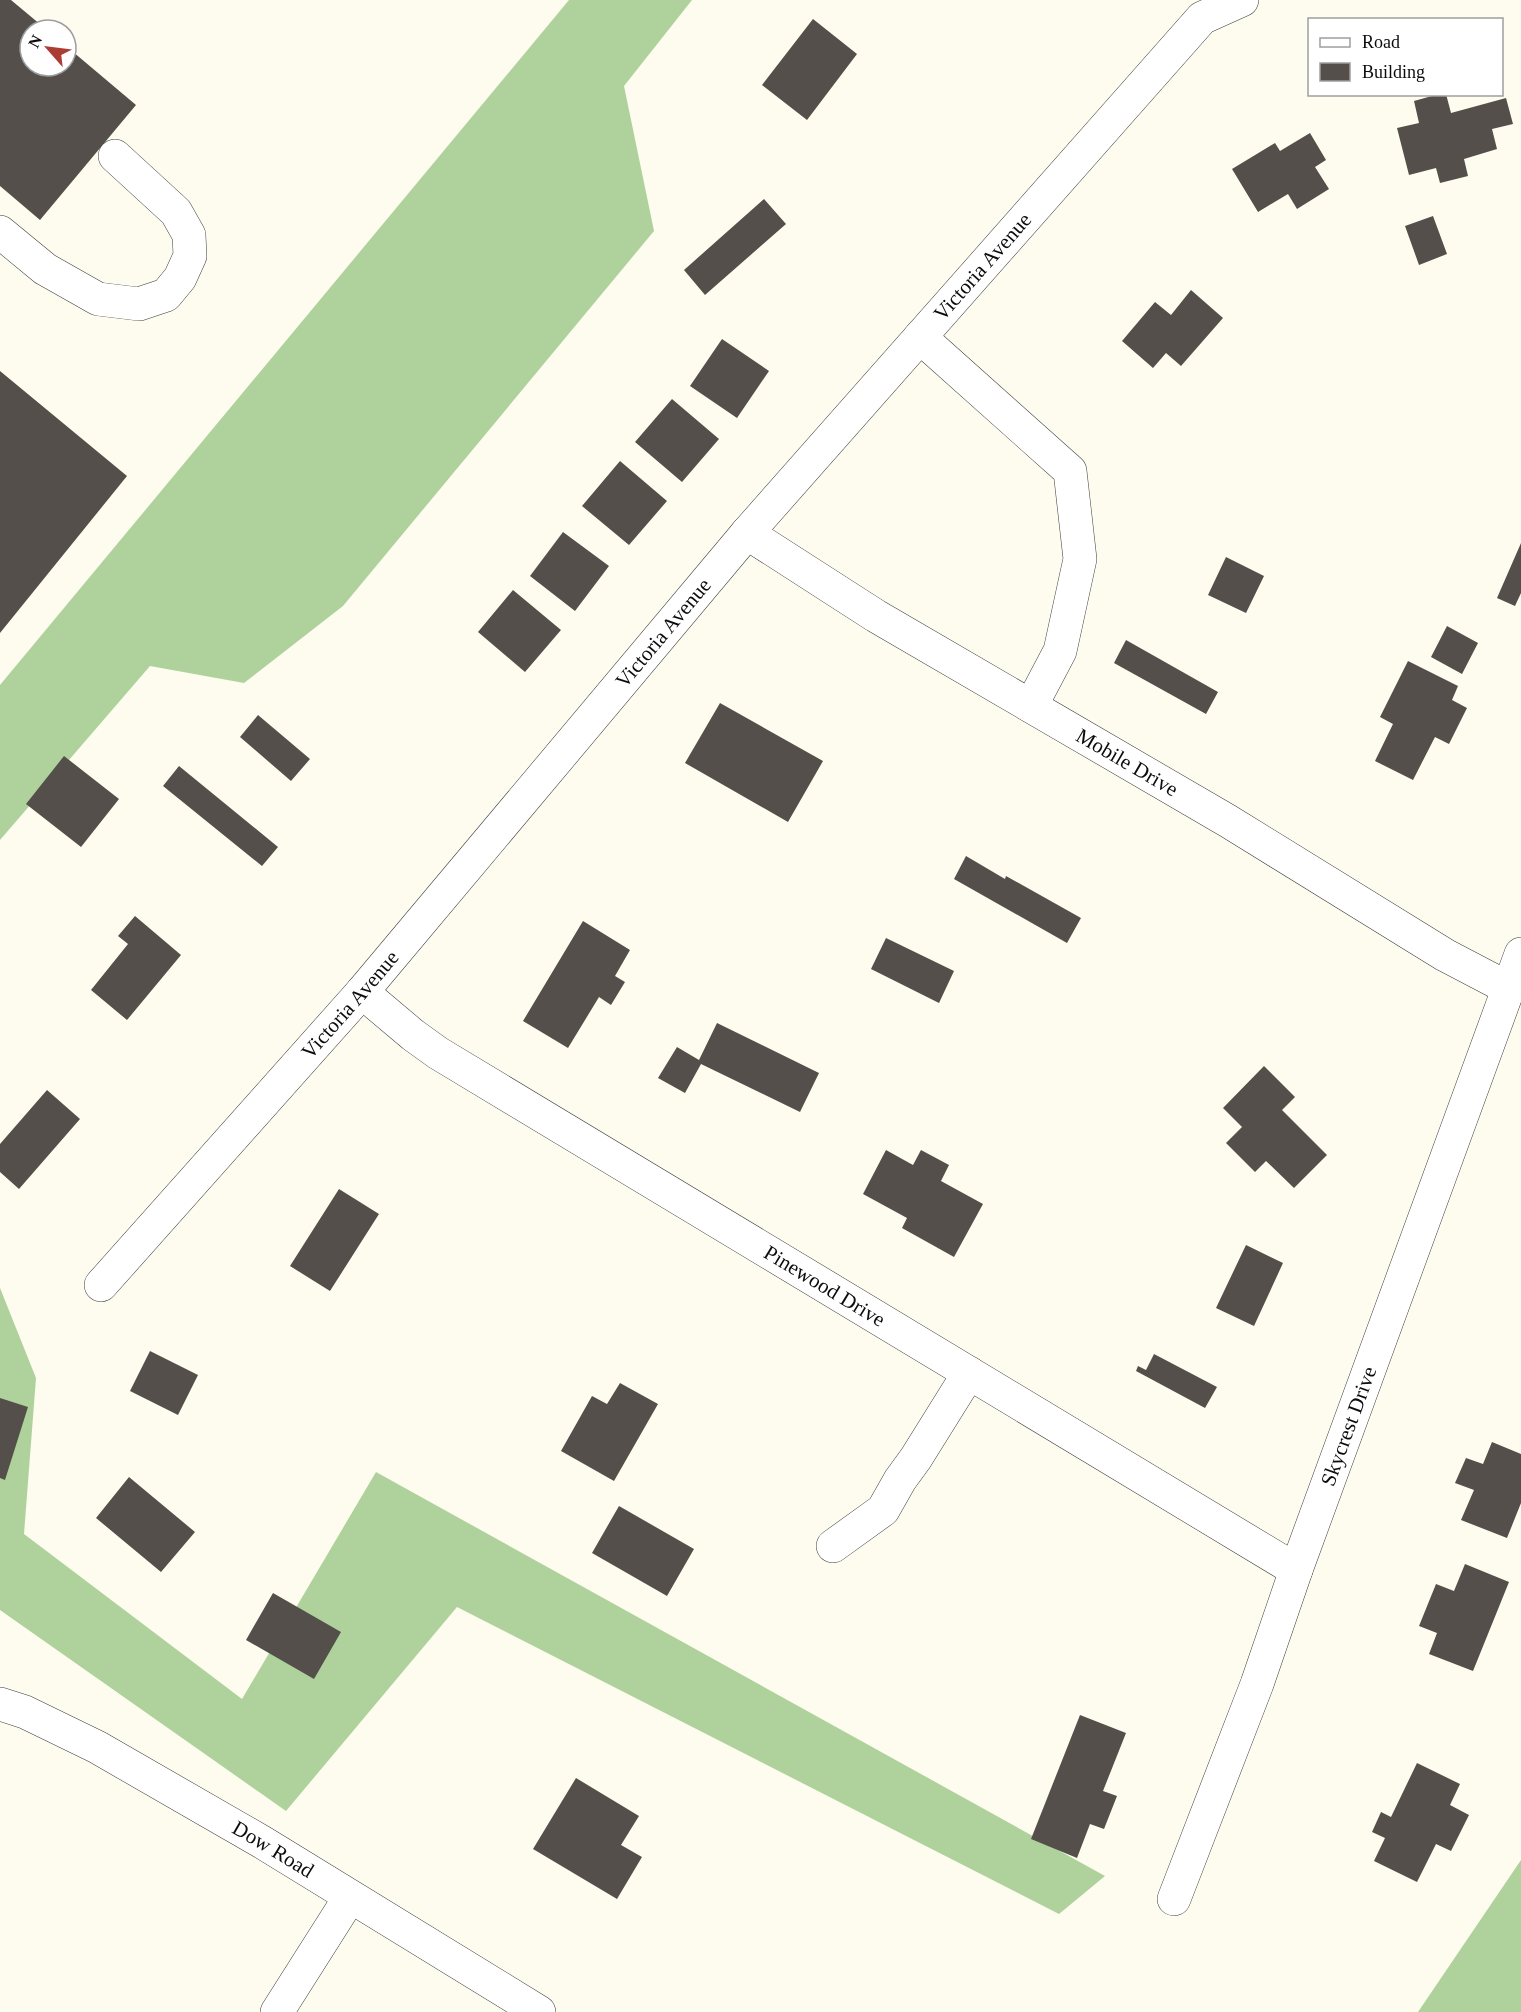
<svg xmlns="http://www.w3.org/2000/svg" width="1521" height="2012" font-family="Georgia,serif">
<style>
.forest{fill:#afd29d}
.building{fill:#544f4a}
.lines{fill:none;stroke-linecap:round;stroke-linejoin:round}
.minor-casing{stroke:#3f3f3f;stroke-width:34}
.minor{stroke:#fff;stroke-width:33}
.labels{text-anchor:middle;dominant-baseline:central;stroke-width:6;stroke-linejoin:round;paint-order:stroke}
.street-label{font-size:21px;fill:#0c0c0c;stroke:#fff}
</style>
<rect width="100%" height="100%" fill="#fdfcee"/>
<path class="forest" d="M569,0H692L624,86L654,231L343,606L244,683L150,666L0,840V685Z
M0,1288L36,1378L24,1534L242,1699L376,1472L1105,1876L1059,1914L457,1607L286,1811L0,1610Z
M1521,1860V2012H1418Z"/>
<path class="building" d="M0,0H11L47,30H30V66H66V46L136,105L40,220L0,186Z
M813,19L857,54L807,120L762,85Z
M1439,94H1446L1451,113L1506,98L1513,124L1492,129L1497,149L1464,159L1468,176L1440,183L1436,168L1409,175L1397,128L1419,123L1414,101Z
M1310,133L1326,160L1315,167L1329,189L1297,209L1288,194L1258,212L1232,169L1275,143L1280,151Z
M764,199L786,224L705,295L684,270Z
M1433,216L1447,254L1419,265L1405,226Z
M1191,290L1223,318L1181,366L1166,353L1153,368L1122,341L1155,302L1171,315Z
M722,339L769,371L737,418L690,386Z
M0,371L127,476L0,633Z
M672,399L719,439L682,482L635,442Z
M620,461L667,501L629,545L582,506Z
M563,532L609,566L575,611L530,576Z
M1521,543V593L1515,606L1497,598Z
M1226,557L1264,576L1246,613L1208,595Z
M513,590L561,630L525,672L478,632Z
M1447,626L1478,643L1462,674L1431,657Z
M1126,640L1218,692L1206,714L1114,663Z
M1408,661L1458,686L1452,700L1467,708L1449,744L1435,737L1413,780L1375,761L1393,724L1380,717Z
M720,703L823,761L788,822L685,763Z
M258,715L310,759L291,781L240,737Z
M64,756L119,799L81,847L26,804Z
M179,766L278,847L262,866L163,786Z
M966,856L1005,879L1006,876L1081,918L1067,943L954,879Z
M135,916L181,955L127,1020L91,990L128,944L118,936Z
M583,921L630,950L615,976L625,982L611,1005L599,997L568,1048L523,1021Z
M886,938L954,971L939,1003L871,969Z
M717,1023L819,1073L800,1112L701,1064L685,1093L658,1078L677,1047L699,1060Z
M1264,1066L1295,1097L1282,1110L1327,1155L1294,1188L1266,1161L1255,1172L1226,1143L1242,1127L1223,1108Z
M47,1090L80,1119L19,1189L0,1172V1144Z
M886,1150L913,1165L921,1150L949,1165L941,1181L983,1204L954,1257L902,1228L907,1218L863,1194Z
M339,1189L379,1214L330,1291L290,1266Z
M1246,1245L1283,1263L1254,1326L1216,1308Z
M150,1351L198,1375L178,1415L130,1391Z
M1154,1354L1217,1387L1205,1408L1136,1371L1138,1366L1146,1370Z
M620,1383L658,1404L614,1481L561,1451L592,1396L607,1404Z
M0,1398L28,1407L5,1480L0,1478Z
M1492,1442L1521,1454V1503L1507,1538L1461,1520L1474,1490L1455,1483L1466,1458L1483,1464Z
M129,1477L195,1532L161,1572L96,1518Z
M619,1506L694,1549L667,1596L592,1553Z
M1465,1564L1509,1582L1473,1671L1429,1654L1437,1633L1419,1626L1436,1584L1454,1591Z
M273,1593L341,1632L314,1679L246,1640Z
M1080,1715L1126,1733L1103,1791L1117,1796L1104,1829L1090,1824L1077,1858L1031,1839Z
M1417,1763L1460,1784L1450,1805L1469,1815L1451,1851L1436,1844L1417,1882L1374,1861L1385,1838L1372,1832L1381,1812L1391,1817Z
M576,1778L639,1816L621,1845L642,1857L617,1899L533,1849Z"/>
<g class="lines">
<g class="minor-casing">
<g id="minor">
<path d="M0,232L45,269L98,299L139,304L166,295L180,278L190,256L189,235L176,212L115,156"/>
<path d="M920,337L1070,471L1080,559L1060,651L1031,706"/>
<path id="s1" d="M747,533L876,616L1228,821L1445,955L1508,988"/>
<path id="s2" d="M362,992L413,1035L438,1053L1296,1570"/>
<path id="s3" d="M101,1285L362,992L747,533L1202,18L1242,0"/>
<path d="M833,1546L883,1510L900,1480L916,1458L969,1373"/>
<path id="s4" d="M0,1704L25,1712L97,1747L262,1842L539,2012"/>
<path id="s5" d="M1174,1899L1257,1684L1296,1570L1521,954"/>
<path d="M277,2012L350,1897"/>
</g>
</g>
<use href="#minor" class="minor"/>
</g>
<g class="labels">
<g class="street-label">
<text stroke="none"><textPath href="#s3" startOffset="1347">Victoria Avenue</textPath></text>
<text stroke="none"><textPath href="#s3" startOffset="861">Victoria Avenue</textPath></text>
<text stroke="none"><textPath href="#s1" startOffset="444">Mobile Drive</textPath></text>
<text stroke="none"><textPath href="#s3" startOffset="375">Victoria Avenue</textPath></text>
<text stroke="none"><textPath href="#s2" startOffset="549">Pinewood Drive</textPath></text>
<text stroke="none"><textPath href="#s5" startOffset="504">Skycrest Drive</textPath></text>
<text stroke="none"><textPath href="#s4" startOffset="310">Dow Road</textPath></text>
</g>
</g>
<rect x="1308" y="18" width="195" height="78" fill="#ffffff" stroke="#9e9e9e" stroke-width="1.5"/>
<rect x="1320" y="38" width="30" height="9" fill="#ffffff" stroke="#9e9e9e" stroke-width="1.5"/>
<text x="1362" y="48" font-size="18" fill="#0c0c0c">Road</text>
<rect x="1320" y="63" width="30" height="18" fill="#544f4a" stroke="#9e9e9e" stroke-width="1.5"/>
<text x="1362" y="78" font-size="18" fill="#0c0c0c">Building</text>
<g transform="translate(48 48) rotate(298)"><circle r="28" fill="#ffffff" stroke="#9e9e9e" stroke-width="1.5"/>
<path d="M0-4.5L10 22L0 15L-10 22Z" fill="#ab3d35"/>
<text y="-9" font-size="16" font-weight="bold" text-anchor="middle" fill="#0c0c0c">N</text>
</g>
</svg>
